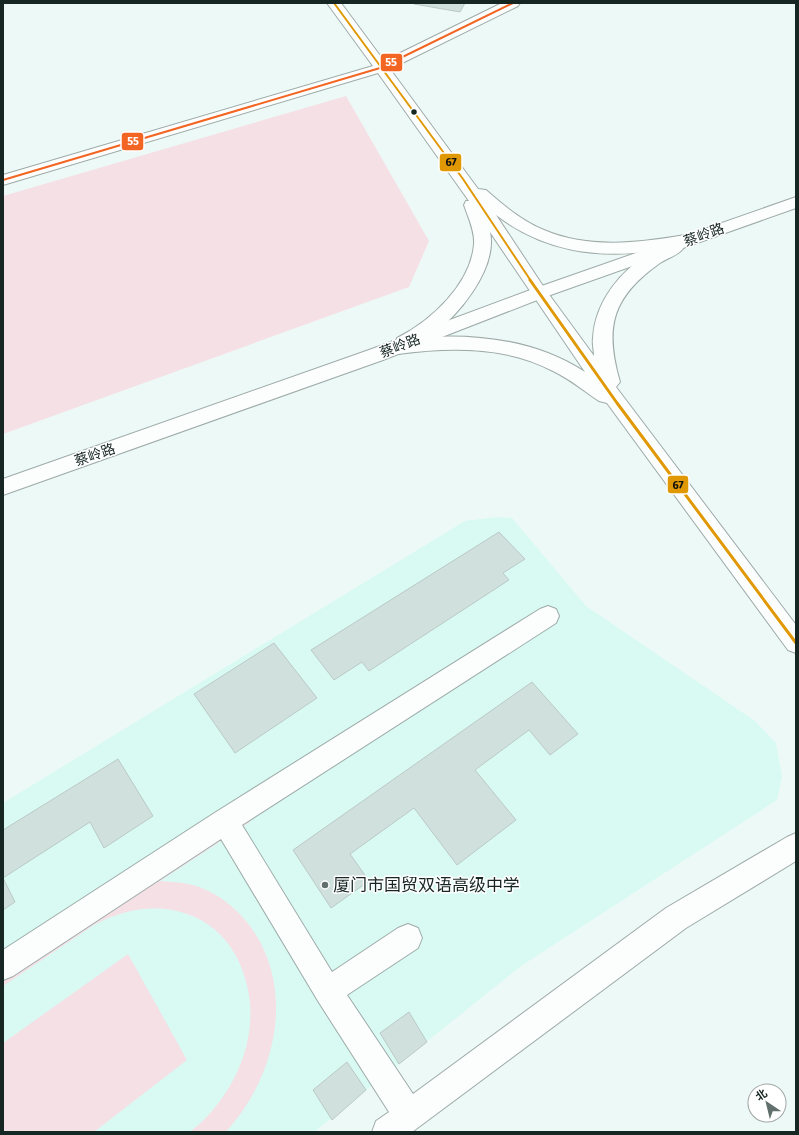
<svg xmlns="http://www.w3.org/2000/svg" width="799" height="1135" font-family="'Fira Sans','Noto Sans SC',sans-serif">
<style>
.built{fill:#d8faf3}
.green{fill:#f5e0e6}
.building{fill:#cfe0dd;stroke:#bcc9c6}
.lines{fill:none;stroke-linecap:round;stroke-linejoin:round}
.minor-casing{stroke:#9daaa7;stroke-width:2}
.major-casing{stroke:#9daaa7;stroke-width:2}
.minor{fill:#fcfefe;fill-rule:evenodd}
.major{fill:#fcfefe;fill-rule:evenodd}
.bus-1-far1-casing{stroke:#fff;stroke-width:4}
.bus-1-casing{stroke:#fff;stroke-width:6}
.bus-2-casing{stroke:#fff;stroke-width:4}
.bus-1-far1{stroke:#e09904;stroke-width:2}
.bus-1{stroke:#e09904;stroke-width:3}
.bus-2{stroke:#f26522;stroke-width:2}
.bus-dot{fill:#162623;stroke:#fff;stroke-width:1.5}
.poi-dot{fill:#61706d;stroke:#fff;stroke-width:1.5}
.labels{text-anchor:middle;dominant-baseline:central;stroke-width:3;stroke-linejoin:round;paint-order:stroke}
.street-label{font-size:14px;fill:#162623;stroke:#fff}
.near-poi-label{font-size:17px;fill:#162623;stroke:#fff;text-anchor:start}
.line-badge{stroke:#fff;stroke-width:1.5}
.badge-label{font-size:11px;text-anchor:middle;font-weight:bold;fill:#fff}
.pale-badge-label{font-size:11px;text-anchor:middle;font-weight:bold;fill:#111}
</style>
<rect width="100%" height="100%" fill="#edf9f6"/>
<path class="built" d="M497,517L512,518L586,606L755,721L776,743L782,777L777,800L521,966L314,1132H3V803L465,521Z"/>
<path class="green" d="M346,96L429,241L409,287L3,434V196Z
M238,803L250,822L160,881C172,882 185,882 196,886C221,894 241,912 255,933C295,997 274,1079 226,1132H190C231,1100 259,1043 248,990C233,912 159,889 94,925L3,986V954Z
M128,954L187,1060L94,1132H3V1043Z"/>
<path class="building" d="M415,3H465L460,12L414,4Z
M499,532L525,559L503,573L509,580L369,671L362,662L334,680L311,650Z
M274,643L317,698L235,753L194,694Z
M532,682L578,734L550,755L529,730L475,770L516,820L457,865L414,808L350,854L369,881L331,908L293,850Z
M118,759L153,816L104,848L90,822L3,878V830Z
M3,878L15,902L3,910Z
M409,1012L427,1042L399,1064L380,1033Z
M347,1062L366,1090L332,1120L313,1090Z"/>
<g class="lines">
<g class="minor-casing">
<path id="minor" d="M327,3H341L384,61L502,3H520L518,6L390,69L478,189L486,190C503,205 522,221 544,230C588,249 638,243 685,235L691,237L694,241L691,245L684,247C680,255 667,258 660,263C612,297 604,327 620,382L616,387L796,625V653L788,650L607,403L599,401C584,391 570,379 553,371C506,346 449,347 398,354L391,352L389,347L391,342L396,341L397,338C431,321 471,284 474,244C475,231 468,217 464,205L466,201H469L378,73L3,185V175L373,66ZM496,215C543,251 596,259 654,251C622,268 595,301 593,338C592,344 594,350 594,356L545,289ZM490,232L585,372C539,342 482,334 429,337C457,318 498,269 490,232Z
M548,606L556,609L559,616L556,623L242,825L332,972L398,928L408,924L418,928L422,938L418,948L347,995L413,1094L666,908L787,837L796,833V861L686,928L412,1132H372L376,1121L389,1112L318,1001L221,839L13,976L3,980V950L216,812L540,609Z"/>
</g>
<g class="major-casing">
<path id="major" d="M796,197V208L545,297L383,360L3,495V479L369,350L533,289Z"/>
</g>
<use href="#minor" class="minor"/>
<use href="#major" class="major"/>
<g class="bus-1-far1-casing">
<path id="bus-1-far1" d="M334,3L463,179L531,281"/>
</g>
<g class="bus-1-casing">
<path id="bus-1" d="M530,280L617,403L796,643"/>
</g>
<g class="bus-2-casing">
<path id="bus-2" d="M3,180L380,68L513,3"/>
</g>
<use href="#bus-1-far1" class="bus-1-far1"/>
<use href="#bus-1" class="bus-1"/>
<use href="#bus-2" class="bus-2"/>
</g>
<circle class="bus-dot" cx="414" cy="112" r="3.5"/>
<circle class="poi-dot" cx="325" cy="885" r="4"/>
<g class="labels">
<g class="street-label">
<text transform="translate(704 235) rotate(-20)">蔡岭路</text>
<text transform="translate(400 346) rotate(-21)">蔡岭路</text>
<text transform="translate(95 455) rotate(-19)">蔡岭路</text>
</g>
<g class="near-poi-label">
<text x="333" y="885">厦门市国贸双语高级中学</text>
</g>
</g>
<g class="line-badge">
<rect x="380" y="53" width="23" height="19" rx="4" fill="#f26522"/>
<rect x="121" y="132" width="23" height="19" rx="4" fill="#f26522"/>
<rect x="439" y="153" width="23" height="19" rx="4" fill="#e09904"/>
<rect x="667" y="475" width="22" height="19" rx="4" fill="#e09904"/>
</g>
<g class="badge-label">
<text x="391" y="66">55</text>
<text x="133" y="145">55</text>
</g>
<g class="pale-badge-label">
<text x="451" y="166">67</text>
<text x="678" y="489">67</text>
</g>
<rect width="799" height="1135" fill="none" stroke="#162623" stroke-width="8"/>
<g transform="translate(767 1103) rotate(325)"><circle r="19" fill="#ffffff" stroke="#a2a8a7"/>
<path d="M0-3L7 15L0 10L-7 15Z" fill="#61706d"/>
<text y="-6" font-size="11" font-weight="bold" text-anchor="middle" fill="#162623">北</text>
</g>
</svg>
